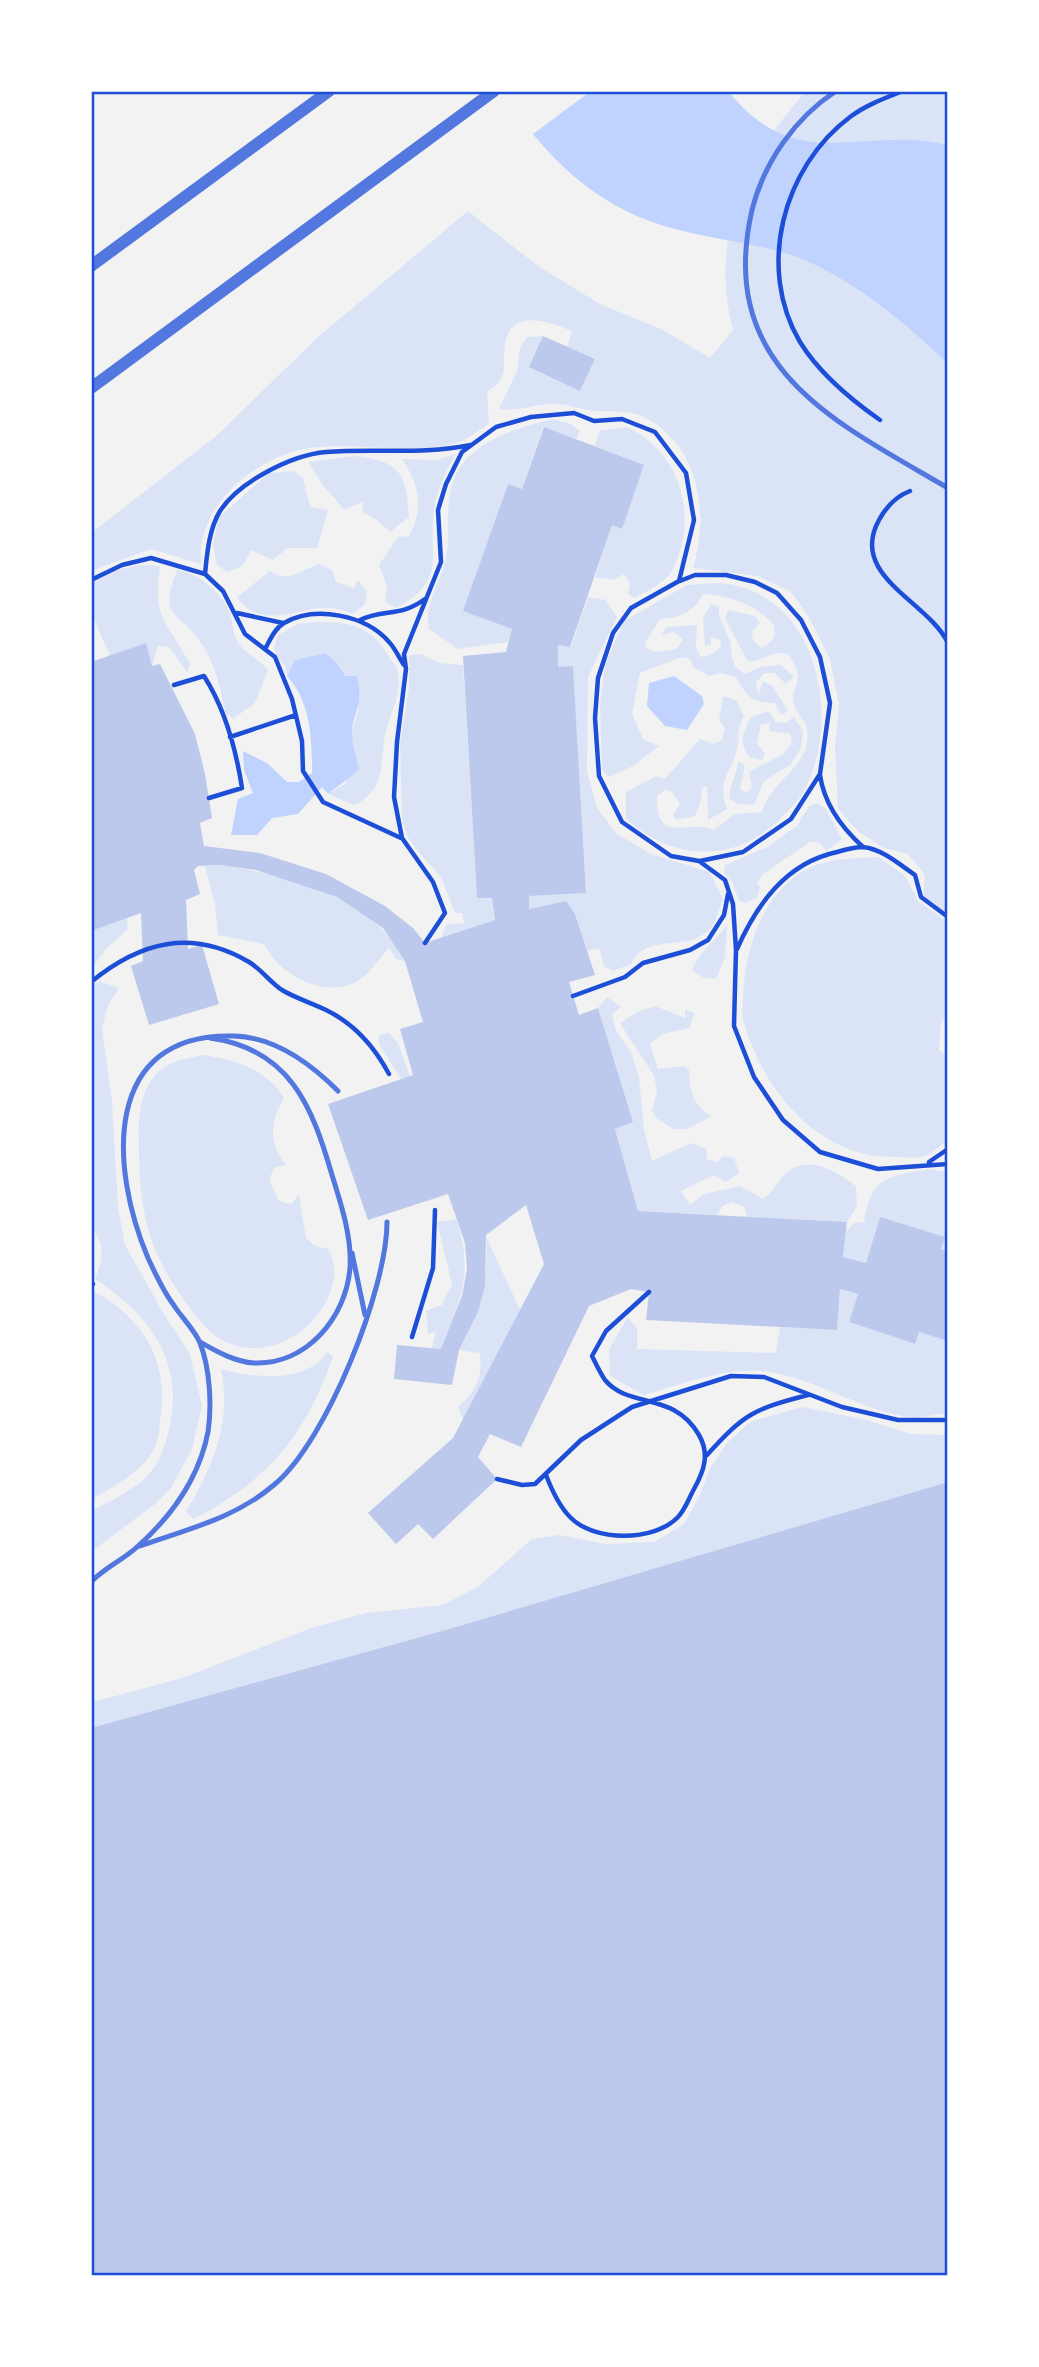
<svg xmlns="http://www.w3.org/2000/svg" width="1039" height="2367" font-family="'DM Sans',sans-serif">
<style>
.green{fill:#dbe4f7}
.water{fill:#bfd3fe}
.pier{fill:#f2f2f2}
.building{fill:#bdc9ec}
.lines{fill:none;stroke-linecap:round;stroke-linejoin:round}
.path{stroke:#1d4ed8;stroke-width:4.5}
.service{stroke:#5277de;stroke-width:5}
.tertiary{stroke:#5277de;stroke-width:12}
.neatline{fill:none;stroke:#1d4ed8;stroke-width:2.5}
</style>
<rect width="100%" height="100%" fill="#f2f2f2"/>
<path class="green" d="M806,91H948V915L923,895L925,875L908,854L884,848L859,832L838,809L835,747L839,704L830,659L808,616L791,592L758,576L693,568C709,515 700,447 646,418C631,410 615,412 599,411C585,411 571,405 557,404C536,403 520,412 499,409L517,371L520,349L527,337L543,336L530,367L581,390L595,359L567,347L572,331C550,322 511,307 505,344C502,365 510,380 487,391L489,424C480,429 471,437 462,441C426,456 359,443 318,447C261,452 195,503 201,564L151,549L91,571V533L215,437L318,337L468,211L538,266L600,304L661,329L710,358L733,330C709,239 745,159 806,91Z
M554,419L571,424L580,431L576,439L543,427L522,489L508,484L464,611L512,629L508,642L458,649L429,629C423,602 444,579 447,552C450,530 445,504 453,482C466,442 518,427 554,419Z
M627,427C681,452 699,517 673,569C666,583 647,591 634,598L628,593L630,584L624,574L615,580L595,577L612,525L622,528L644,465L595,446L599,431Z
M456,454C444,473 434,498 433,520C431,565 443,581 397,608L385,602L387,586L379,565L398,537L409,536C425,507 419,485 402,459L436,460Z
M355,456C401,462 406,472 409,517L390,532L377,520L362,512L364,501L345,510L324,487L308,462Z
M293,471L303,478L310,507L328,510L317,548H288L272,560L252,550L242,566L227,572L217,565L213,546L218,518L269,473Z
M319,564L332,570L336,582L354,588L358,580L367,591L365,604L353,614C343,610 331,607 320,608C291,611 259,629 237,597L270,571C289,584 301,570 319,564Z
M139,565L160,566C152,619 167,621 190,664L187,672L169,647L158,646L152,666L145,643L110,656L91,612V583L118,570Z
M177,570C199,573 223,593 230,614C234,626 232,638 243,649C252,657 260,660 268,670L255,703L233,719L225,712C221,687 214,661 199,640C175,608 159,618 177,570Z
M715,583C816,586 845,717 803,793C798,802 788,810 782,817C736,865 673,861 626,819V792L656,776L665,779L700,739L713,744L722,740L725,728L719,720L723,696L736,700L744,716C736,733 740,728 738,743C735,771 715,777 727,809L708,820L707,786L702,788L700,804L695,816L676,820L673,815L680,804L671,791L665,790L657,796C656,847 688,818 714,830L735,814L762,812C771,778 812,768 807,729C805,719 797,714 794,705C789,685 810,680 787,654L776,653L752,662L747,660L725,619L728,610L755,616L760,623L752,632L753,640L761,648C772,642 776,639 774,626C759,605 727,595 703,594C695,612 679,618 660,619L645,643L647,649L657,652L676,649L683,640L674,632L662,635L666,627L697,625L696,647L701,657L711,655L720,648L721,640L710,637L711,643L705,647L703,618L711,604L719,607V615L730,641L732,657L735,666L745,674L760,667L781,665L794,677L786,684L774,673H764L756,683L758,694L763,682L772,685L788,711L781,715L775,703C750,703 747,696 736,677L721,673L709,676L693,667L690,659L682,657L640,673L632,713L643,739L659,746L633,766L609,777L602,770L600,706L605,665L624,621L687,585Z
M588,597L606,600L617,617L588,677L587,771L597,808L617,834L651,854L710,872L723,900C719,908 717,920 712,926C691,955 648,930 631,964L613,971L604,966L599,948L587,951L575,914L566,901L529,909V896L586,893L573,667H558V645L571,647Z
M318,622C349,622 370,625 387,654C390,659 397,666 398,672C402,693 391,712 386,730C379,760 388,790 354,805L328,794L345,784L355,751L351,734L359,709C350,688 343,668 325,653L295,660L287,676L285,666L277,657L274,648L278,635L298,624Z
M421,654L439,663L463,665L477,898H492L495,920L441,939L446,925L464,923L462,913H455L441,877L416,849L407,836L402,819L400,743L409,688V655Z
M768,711L776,722L786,723L794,717L803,731L801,748L790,765L764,781L754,805L737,804L729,798C730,784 736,776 738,762L745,765L740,789L747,793L752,787L749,772L783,754L792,742L790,734L769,731L770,723L761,724L757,744L765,753L762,760L751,758C738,743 742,734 751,717Z
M817,803L826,809L842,839L826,851L819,842H810L763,874L757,883L760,887L757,898L745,903L739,900L732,882L724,873L725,865L767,847L797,826L809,806Z
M879,857L905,876L919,902L948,922V1010L941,1024L939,1050L948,1057V1140C941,1145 934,1152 926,1156C918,1159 904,1157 895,1157C819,1159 763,1090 744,1023C741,1015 743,1005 743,997C745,948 763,889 811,867C832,858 857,858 879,857Z
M219,865C287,875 371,894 405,961L396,959L389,948C379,958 370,974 358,981C325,1000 279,975 264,944L218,935L215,905L205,866Z
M127,918L128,929L106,949L91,969V931Z
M727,925L725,957L716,979L704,978L692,970C698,953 716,940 727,925Z
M99,981L119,988L108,1005L102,1028L112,1101L118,1207L125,1245L165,1316L190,1354L202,1406L192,1449L171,1488L155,1504L91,1552V1511C109,1502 136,1489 149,1474C160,1462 165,1445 169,1430C185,1362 151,1316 95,1279C103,1259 106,1244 91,1227V986Z
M607,997L621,1007L612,1014L616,1031L631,1052L639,1077L644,1129L652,1161L691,1143L707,1149L706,1159L717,1162L723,1156L734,1158L739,1173L726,1182L714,1175L681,1191L690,1205L704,1194L740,1186L763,1199C772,1192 775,1186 781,1178C803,1151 836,1170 856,1186L857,1206L847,1222L747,1217L745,1207L732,1202L722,1206L717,1215L638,1211L615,1129L633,1122L598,1008Z
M655,1006L685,1018V1009L694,1013L690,1028L662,1034L650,1044L658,1069L684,1066L689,1070C690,1092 692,1104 712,1116L687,1129H673L656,1118L652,1111L657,1091L654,1076L620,1023L637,1012Z
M389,1033L398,1043L410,1076L401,1079L379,1044V1035Z
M204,1055C238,1061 265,1068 284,1098C270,1122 268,1142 286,1165L275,1167L269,1179L279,1201L291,1204L299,1195L306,1238L315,1246L328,1249C340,1269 333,1295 319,1313C295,1344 255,1359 220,1339C199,1327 167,1277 157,1254C142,1219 139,1182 139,1145C138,1121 139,1093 156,1074C168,1061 188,1058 204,1055Z
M928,1169L948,1172V1252L880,1217L866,1263L843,1257L846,1232L854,1223L864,1222C871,1177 886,1177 928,1169Z
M456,1219C474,1270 461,1301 441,1349L432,1348L436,1331L428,1334L426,1311L442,1305L452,1284L437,1222Z
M486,1236L520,1310L463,1420L458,1407C477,1391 482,1378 480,1353L459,1350C480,1312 489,1279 486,1236Z
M840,1289L858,1294L849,1322L914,1344L919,1332L948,1341V1413C936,1414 922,1418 910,1417C859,1411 810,1374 760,1371C721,1369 682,1384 644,1395L610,1376L609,1349L628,1317L637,1329V1349L776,1353L780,1327L837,1330Z
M91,1290C140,1315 168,1357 161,1412C160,1424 159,1438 154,1449C142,1472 112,1487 91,1500Z
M327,1351L333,1357C305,1436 268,1481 193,1519L186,1512C213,1467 232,1422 221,1369C252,1378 309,1384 327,1351Z
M802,1407L867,1420L911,1434L948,1435V1482L449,1629L91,1728V1699L97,1701L185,1677L311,1628L366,1613L443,1605L479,1586L532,1539L560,1535L606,1544L654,1542L684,1524L699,1497L710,1469L727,1443L750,1422Z"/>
<path class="water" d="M499,91H728C798,178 860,124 948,145V364C907,324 860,285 807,261C768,244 720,241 679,230C593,208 550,159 499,91Z
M325,653L337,663L345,676H357C365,707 350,716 352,736C353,747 357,759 359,770L328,794L322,787L298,814L272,818L257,835H231L238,799L253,793L244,770L243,751L267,763L287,782H299L312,773C312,739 311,702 287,676L295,660Z
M674,676L702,696L704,704L687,730L665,726L647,706L649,683Z"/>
<path class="pier" d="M495,91H591L529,137Z"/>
<path class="building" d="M543,336L595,359L580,391L529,367Z
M544,427L644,465L622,529L612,525L570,647L558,645V667L573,666L586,893L529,896V909L566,901L575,914L595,975L569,982L579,1015L598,1008L633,1122L615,1129L638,1211L847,1222L843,1257L866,1263L880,1217L945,1237L941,1249L948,1252V1341L919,1332L915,1344L849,1322L858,1294L840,1289L837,1330L646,1320L649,1292L631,1289L589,1306L521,1447L490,1434L478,1457L497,1479L433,1539L418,1524L396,1544L368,1513L453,1438L544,1264L526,1205L486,1235L485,1286L478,1312L459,1350L452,1385L394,1379L397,1345L441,1349L462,1296L467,1269L465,1243L448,1194L368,1220L328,1104L413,1075L400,1029L423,1022L405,961L383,928L337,897L256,870L219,865L198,866L194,870L200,894L186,900L188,949L202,945L219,1004L149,1025L131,966L143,961L141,913L91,931V662L146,643L152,666L160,664L195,734L205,774L212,818L200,823L204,846L260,853L326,874L385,906L413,928L425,943L495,920L492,898H477L463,656L506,652L512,629L463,611L508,484L522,489Z
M948,1482V2276H91V1728L449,1629Z"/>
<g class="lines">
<path class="path" d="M880,420C850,399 819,373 800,342C756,268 783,167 850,117C866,105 885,98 903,91
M910,491C897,496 886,507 879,520C848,576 928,601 948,643
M205,574C207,554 209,529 220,511C239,482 291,455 326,452C375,448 422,455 471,445
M91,580L122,565L151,558L205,574L223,591L245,634L275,657L292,699L302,741L303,771L323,802L401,838
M680,581L695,575H726L755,582L777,593L801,620L820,657L830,703L820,774L791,819L743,852L700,861
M237,613L283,623
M360,620C385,608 399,618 425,599
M265,649C270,640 275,628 284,623C315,605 366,615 389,642C395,648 399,658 404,665
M174,685L204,676C225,709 236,749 242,788L209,798
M230,737L296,715
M820,775C824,803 842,828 863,847
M425,943L445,913L433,882L402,838L394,797L397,742L406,669L404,654L441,562L438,510L446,484L462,452L496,427L531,417L574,413L594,421L622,419L655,432L686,473L694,520L679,581L631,608L613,633L598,678L595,718L599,776L622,822L671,856L699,861L725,880L733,904L736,950L734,1026L754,1077L783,1120L820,1152L878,1169L948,1164
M737,949C757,904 786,863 837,852C844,850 855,847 863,847C882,849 899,864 915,875L921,897L948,917
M91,982C140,942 191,928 249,962C261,969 270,982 282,990C295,998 312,1003 326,1010C355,1024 374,1046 389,1074
M573,996L625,977L643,963L690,950L708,940L724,915L728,894
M929,1162L948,1149
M91,1284H93
M412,1337L433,1268L435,1210
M707,1455C745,1413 754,1409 808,1395
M546,1475C551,1488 560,1507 570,1517C594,1542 654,1542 678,1517C685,1510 689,1498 694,1489C704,1471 710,1454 699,1435C674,1391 629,1409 605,1380C600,1373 596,1364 592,1356L606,1331L649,1292
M497,1479L522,1485L535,1484L581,1440L632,1407L731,1376L764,1377L842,1407L898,1420H948"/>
<path class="service" d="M836,91C795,118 764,162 752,210C716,368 835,422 948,488
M352,1253L365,1315
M200,1342C216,1351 235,1362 254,1363C306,1365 346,1318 350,1268C352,1237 341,1204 332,1175C312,1106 290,1049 210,1038
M140,1546C188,1529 236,1518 275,1484C327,1440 387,1289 387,1222
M91,1582C104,1568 123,1560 137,1547C172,1516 199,1478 208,1432C212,1406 210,1368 200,1343C195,1330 181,1317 173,1304C163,1291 155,1273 148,1258C110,1169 101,1032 234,1036C275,1037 310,1063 338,1091"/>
<path class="tertiary" d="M91,266L329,91
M91,388L494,91"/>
</g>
<rect width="1039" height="2367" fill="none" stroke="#ffffff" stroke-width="186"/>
<rect x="93" y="93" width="853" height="2181" class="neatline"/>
</svg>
